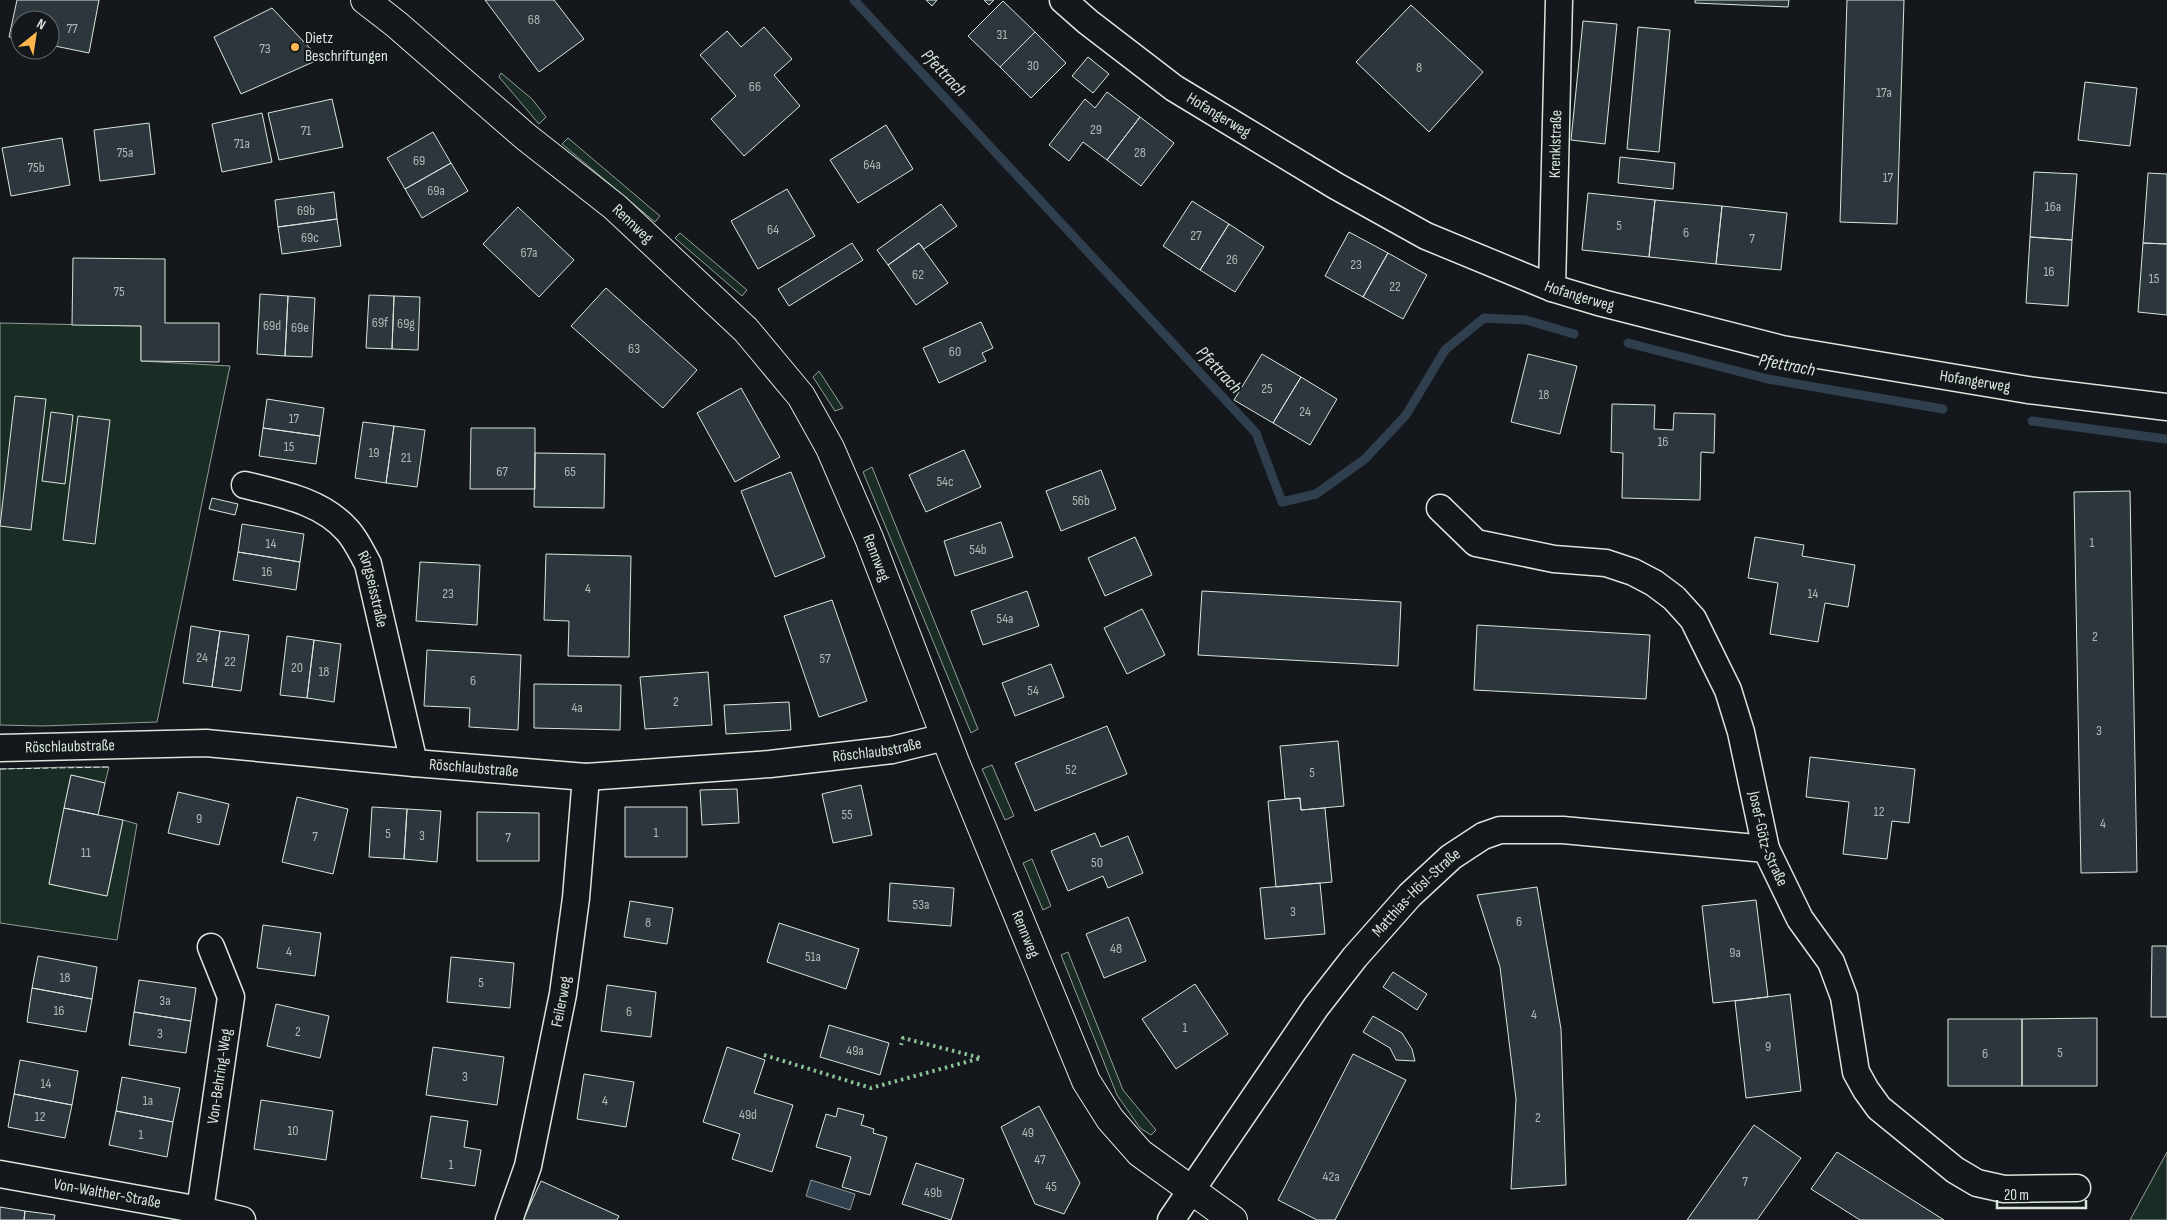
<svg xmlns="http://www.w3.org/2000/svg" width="2167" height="1220" font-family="'Sofia Sans Condensed',sans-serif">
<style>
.green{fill:#1a2d24;stroke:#939e99}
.water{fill:#2f3f4d;stroke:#939e99}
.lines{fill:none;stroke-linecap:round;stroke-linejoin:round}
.stream{stroke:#2f3f4d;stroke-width:9}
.building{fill:#2c363c;stroke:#d8e6dc}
.minor-casing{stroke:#d8e6dc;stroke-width:29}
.secondary-casing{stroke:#d8e6dc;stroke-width:30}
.minor{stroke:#14181c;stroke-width:26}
.secondary{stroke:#14181c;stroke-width:28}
.hedge{stroke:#8ac095;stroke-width:4;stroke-dasharray:2.5 4;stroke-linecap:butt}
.fence{stroke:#d8e6dc;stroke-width:1;stroke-dasharray:6 2.5;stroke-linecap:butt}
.poi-dot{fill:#ffb74d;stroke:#14181c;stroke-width:2}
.labels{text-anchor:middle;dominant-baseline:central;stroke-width:4;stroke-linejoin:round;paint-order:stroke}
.number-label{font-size:14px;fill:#adbab4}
.poi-label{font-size:16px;fill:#d8e6dc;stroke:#14181c;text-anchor:start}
.street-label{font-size:16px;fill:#d8e6dc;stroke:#14181c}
.water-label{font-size:18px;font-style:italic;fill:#d8e6dc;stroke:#14181c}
</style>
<rect width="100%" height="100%" fill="#14181c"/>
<path class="green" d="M501,73L532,99L546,117L539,124L499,77Z
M568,138L660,216L655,222L562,144Z
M680,233L747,290L742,296L675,238Z
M0,323L141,326V361L230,366L157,722L42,726L0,725Z
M819,371L843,408L835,411L813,377Z
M872,467L978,729L971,733L863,472Z
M992,765L1014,816L1005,820L982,769Z
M68,767H109L105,783L71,775L49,884L107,896L123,820L137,824L117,940L0,923V769Z
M1032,859L1051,906L1043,910L1023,863Z
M1068,952L1123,1090L1156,1130L1151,1135L1140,1128L1117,1095L1061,955Z
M2167,1152V1220H2130Z"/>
<path class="water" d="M811,1180L855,1194L850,1210L806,1196Z"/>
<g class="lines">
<path class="stream" d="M854,0L1256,433L1282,502L1316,494L1365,459L1406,415L1445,350L1484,318L1526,320L1574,334
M1628,343L1768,379L1943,409
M2032,421L2166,439"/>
</g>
<path class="building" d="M17,0H99L89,53L50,45V20H20V39L9,37Z
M485,0H554L584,39L539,72Z
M926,0H937L932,6Z
M984,0H994L989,5Z
M1695,0H1789L1788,7L1695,3Z
M1847,0H1904L1897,224L1840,222Z
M1003,1L1035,32L1000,67L968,36Z
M1411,5L1483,72L1429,132L1356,62Z
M272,8L320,59L241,94L214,37Z
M1583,21L1617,24L1605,144L1571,140Z
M764,27L792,59L774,75L800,106L744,156L711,119L736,96L700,55L727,31L741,47Z
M1638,27L1670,30L1659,152L1627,149Z
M1035,32L1066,63L1031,98L1000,67Z
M1088,57L1109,74L1093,93L1072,76Z
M2085,82L2137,88L2130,146L2078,140Z
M1107,92L1140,117L1107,160L1083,142L1069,161L1049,145L1085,99L1095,108Z
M332,99L343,147L279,160L268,113Z
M262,113L272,162L222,172L212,124Z
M1140,117L1174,143L1141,186L1107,160Z
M149,123L155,174L100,181L94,130Z
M886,125L913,169L858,203L830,160Z
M433,132L451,163L405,189L387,158Z
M62,138L70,185L11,196L2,148Z
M1620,157L1675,163L1673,189L1618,183Z
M451,163L468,191L422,218L405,189Z
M2034,172L2077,174L2072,240L2030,237Z
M2148,173L2167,174V244L2143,243Z
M787,189L815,236L758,269L731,221Z
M334,192L337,219L278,227L275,200Z
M1588,193L1655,200L1649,257L1582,250Z
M1655,200L1722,206L1716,264L1649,257Z
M1192,201L1229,224L1200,270L1163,246Z
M941,204L957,226L924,249L919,243L888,265L877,250Z
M1722,206L1787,213L1781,270L1716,264Z
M518,207L574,260L539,297L483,244Z
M337,219L341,246L282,254L278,227Z
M1229,224L1264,247L1235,292L1200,270Z
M1349,232L1388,253L1363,297L1325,276Z
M2030,237L2072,240L2068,306L2026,303Z
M852,243L863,260L789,306L778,289Z
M919,243L948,283L916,305L888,265Z
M2143,243L2167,244V315L2138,312Z
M1388,253L1427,275L1403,319L1363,297Z
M73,258L165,259V323H219V362L141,361V326L72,325Z
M606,288L697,370L663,408L571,326Z
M260,294L288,296L285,356L257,354Z
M369,295L394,296L392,349L366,348Z
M288,296L315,298L312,357L285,356Z
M394,296L420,297L418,350L392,349Z
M981,322L993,348L982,353L986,361L939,383L923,348Z
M1262,354L1301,377L1273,423L1234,400Z
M1528,354L1577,366L1560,434L1511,422Z
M1301,377L1337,399L1310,445L1273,423Z
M741,388L780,457L735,482L697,413Z
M15,396L46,399L31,530L0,526Z
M267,399L324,408L320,436L263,428Z
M1612,404L1655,405L1654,429L1673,430L1674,413L1715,414L1714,453L1701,452L1700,500L1622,498L1623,453L1611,452Z
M51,412L73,415L65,484L42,481Z
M78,416L110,420L95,544L63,540Z
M363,422L394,426L386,483L355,478Z
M394,426L425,430L417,487L386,483Z
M263,428L320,436L316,464L259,456Z
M471,428H535V489H470Z
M964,450L981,487L926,512L909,475Z
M535,453L605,454L604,508L534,507Z
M1101,470L1116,509L1061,531L1046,491Z
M791,472L825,557L775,577L741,491Z
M2130,491L2137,872L2081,873L2074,492Z
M212,498L238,504L235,515L209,509Z
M1001,522L1013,557L955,576L944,541Z
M242,524L304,534L300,562L238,552Z
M1135,537L1152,575L1105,596L1088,558Z
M1755,537L1804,545L1802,556L1855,565L1848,607L1825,603L1818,642L1770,634L1778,583L1748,578Z
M238,552L300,562L296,590L233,580Z
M546,554L631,556L629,657L568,656L569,621L544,620Z
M420,562L480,565L477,625L416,621Z
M1027,591L1039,626L983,645L971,611Z
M1202,591L1401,602L1398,666L1198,655Z
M832,600L867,701L819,717L784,616Z
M1142,609L1165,655L1127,674L1104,628Z
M1477,625L1650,635L1646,699L1474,690Z
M191,626L220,631L212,687L183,683Z
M220,631L249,635L241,691L212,687Z
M287,636L314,640L307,698L280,695Z
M314,640L341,644L334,702L307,698Z
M427,650L521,655L518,730L469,727L470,708L424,706Z
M1051,664L1064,697L1015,716L1002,683Z
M708,672L712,725L645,729L640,677Z
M534,684L621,685L620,730L534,728Z
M789,702L791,730L726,734L724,705Z
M1107,726L1127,774L1035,811L1015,763Z
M1338,741L1344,806L1301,810L1300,798L1285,799L1280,746Z
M1810,757L1915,769L1909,823L1892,821L1887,859L1843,854L1849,802L1806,797Z
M71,775L105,783L98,815L64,808Z
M861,785L872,835L833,843L822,794Z
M737,789L739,823L702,825L700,790Z
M178,792L229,804L219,845L168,833Z
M297,797L348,809L333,874L282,862Z
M1300,798L1301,810L1325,808L1332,882L1276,887L1268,801Z
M372,807L407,809L404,859L369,857Z
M625,807H687V857H625Z
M64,808L123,820L107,896L49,884Z
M407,809L441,811L437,862L404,859Z
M477,812L539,813V861H477Z
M1095,833L1101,847L1128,836L1143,873L1108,888L1103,876L1068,891L1051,851Z
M890,883L954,888L951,926L888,921Z
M1320,883L1325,934L1265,939L1260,888Z
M1537,887L1561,1029L1566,1185L1511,1189L1516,1099L1500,967L1477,895Z
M1756,900L1768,997L1713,1003L1702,906Z
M630,901L673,908L667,944L624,937Z
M1128,917L1146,961L1104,978L1086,934Z
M779,923L859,949L846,989L767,962Z
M263,925L321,933L315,976L257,968Z
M2152,946H2167V1017H2151Z
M38,956L97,967L92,999L32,988Z
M451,957L514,963L510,1008L447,1002Z
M1393,972L1427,994L1417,1010L1383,987Z
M139,980L196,988L191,1021L134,1012Z
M1195,984L1228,1034L1176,1069L1142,1019Z
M607,985L656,992L651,1037L601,1031Z
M32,988L92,999L86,1032L27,1022Z
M1790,994L1801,1091L1746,1098L1735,1001Z
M276,1004L329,1016L320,1058L267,1046Z
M134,1012L191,1021L186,1053L129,1045Z
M1373,1016L1402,1033L1412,1049L1415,1061L1396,1060L1390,1048L1363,1032Z
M2097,1018V1086H2022V1019Z
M1948,1019H2022V1086H1948Z
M829,1025L889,1043L880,1075L820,1057Z
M433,1047L504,1057L497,1105L426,1095Z
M727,1047L765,1060L754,1093L793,1105L772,1172L732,1159L740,1134L703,1122Z
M1353,1054L1406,1080L1335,1220H1317L1278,1200Z
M20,1060L78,1071L72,1105L14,1094Z
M584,1074L634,1082L626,1127L577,1119Z
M122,1077L180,1088L173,1122L116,1111Z
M14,1094L72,1105L65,1138L8,1127Z
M261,1100L333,1111L326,1160L254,1149Z
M1039,1106L1080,1183L1064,1214L1035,1204L1001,1127Z
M838,1108L864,1115L861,1125L874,1129L873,1133L887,1137L870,1195L842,1187L851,1157L816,1147L826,1114L836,1117Z
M116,1111L173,1122L167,1157L109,1145Z
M431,1116L468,1121L464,1147L481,1150L475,1186L421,1178Z
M1754,1125L1801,1158L1757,1220H1687Z
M1837,1152L1944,1220H1860L1811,1189Z
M916,1163L964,1179L951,1220L902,1204Z
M541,1181L619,1216L617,1220H523Z
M0,1207L25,1211L24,1220H0Z
M25,1211L55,1215L54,1220H24Z"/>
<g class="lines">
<g class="minor-casing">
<g id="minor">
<path id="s1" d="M1063,0L1088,22L1174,88L1336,186L1426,236L1552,288L1602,303L1782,349L2028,390L2167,407"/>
<path id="s2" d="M1552,288L1559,0"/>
<path id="s3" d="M245,485C281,494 322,501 348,531C356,540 362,553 368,564L414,763"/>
<path id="s4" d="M1440,508L1476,543L1554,559L1606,563L1633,572L1654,583L1674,598L1693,619L1728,690L1741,732L1766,849L1800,919L1831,962L1844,997L1856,1072L1866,1090L1879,1108L1955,1170L1977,1183L2004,1189L2077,1188"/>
<path id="s5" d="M0,748L206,743L414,763L586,777L770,764L892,750L945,737"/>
<path id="s6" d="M0,1174L200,1210L242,1220"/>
<path id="s7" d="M200,1210L231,997L211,947"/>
<path id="s8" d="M509,1220L528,1166L563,994L576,898L586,777"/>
<path id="s9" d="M1171,1220L1316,1007L1355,957L1410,895L1451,857L1483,836L1500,830H1563L1766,849"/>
</g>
</g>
<g class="secondary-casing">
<g id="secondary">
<path id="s10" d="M365,0L396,24L526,137L615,207L746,330L801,396L830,448L869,538L955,762L1086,1081L1110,1119L1140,1153L1233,1220"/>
</g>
</g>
<use href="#minor" class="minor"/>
<use href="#secondary" class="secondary"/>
<path class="hedge" d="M764,1055L871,1088L981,1058L903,1038L901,1045"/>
<path class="fence" d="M0,769L109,767"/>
</g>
<circle class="poi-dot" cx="295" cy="47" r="5"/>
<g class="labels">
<g class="number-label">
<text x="534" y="19">68</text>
<text x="72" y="28">77</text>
<text x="1002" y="34">31</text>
<text x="265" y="48">73</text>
<text x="1033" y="65">30</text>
<text x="1419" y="67">8</text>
<text x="755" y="86">66</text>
<text x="1884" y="92">17a</text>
<text x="1096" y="129">29</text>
<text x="306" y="130">71</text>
<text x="242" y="143">71a</text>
<text x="125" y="152">75a</text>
<text x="1140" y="152">28</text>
<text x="419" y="160">69</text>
<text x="872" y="164">64a</text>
<text x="36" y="167">75b</text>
<text x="1888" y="177">17</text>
<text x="436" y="190">69a</text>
<text x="2053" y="206">16a</text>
<text x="306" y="210">69b</text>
<text x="1619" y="225">5</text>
<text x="773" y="229">64</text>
<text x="1686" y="232">6</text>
<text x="1196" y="235">27</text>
<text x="310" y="237">69c</text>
<text x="1752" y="238">7</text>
<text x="529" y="252">67a</text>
<text x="1232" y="259">26</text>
<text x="1356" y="264">23</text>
<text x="2049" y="271">16</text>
<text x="918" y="274">62</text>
<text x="2154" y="278">15</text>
<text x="1395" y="286">22</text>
<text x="119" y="291">75</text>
<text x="380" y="322">69f</text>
<text x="406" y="323">69g</text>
<text x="272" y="325">69d</text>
<text x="300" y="327">69e</text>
<text x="634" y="348">63</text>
<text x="955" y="351">60</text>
<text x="1267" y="388">25</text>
<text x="1544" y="394">18</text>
<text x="1305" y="411">24</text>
<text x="294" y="418">17</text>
<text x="1663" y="441">16</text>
<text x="289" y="446">15</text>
<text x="374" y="452">19</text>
<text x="406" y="457">21</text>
<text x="502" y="471">67</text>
<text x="570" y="471">65</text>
<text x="945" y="481">54c</text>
<text x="1081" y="500">56b</text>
<text x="2092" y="542">1</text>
<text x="271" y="543">14</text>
<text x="978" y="549">54b</text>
<text x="267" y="571">16</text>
<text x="588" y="588">4</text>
<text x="448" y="593">23</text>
<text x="1813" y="593">14</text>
<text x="1005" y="618">54a</text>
<text x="2095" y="636">2</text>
<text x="202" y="657">24</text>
<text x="825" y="658">57</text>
<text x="230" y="661">22</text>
<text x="297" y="667">20</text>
<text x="324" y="671">18</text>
<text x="473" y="680">6</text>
<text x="1033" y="690">54</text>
<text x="676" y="701">2</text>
<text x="577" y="707">4a</text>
<text x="2099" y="730">3</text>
<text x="1071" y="769">52</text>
<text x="1312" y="772">5</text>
<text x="1879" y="811">12</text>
<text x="847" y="814">55</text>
<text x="199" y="818">9</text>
<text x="2103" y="823">4</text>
<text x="656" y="832">1</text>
<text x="388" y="833">5</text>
<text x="422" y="835">3</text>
<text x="315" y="836">7</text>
<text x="508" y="837">7</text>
<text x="86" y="852">11</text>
<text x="1097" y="862">50</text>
<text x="921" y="904">53a</text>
<text x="1293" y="911">3</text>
<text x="1519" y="921">6</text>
<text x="648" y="922">8</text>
<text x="1116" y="948">48</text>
<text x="289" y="951">4</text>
<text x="1735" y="952">9a</text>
<text x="813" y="956">51a</text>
<text x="65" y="977">18</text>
<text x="481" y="982">5</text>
<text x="165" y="1000">3a</text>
<text x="59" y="1010">16</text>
<text x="629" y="1011">6</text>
<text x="1534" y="1014">4</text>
<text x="1185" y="1027">1</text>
<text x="298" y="1031">2</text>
<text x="160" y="1033">3</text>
<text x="1768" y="1046">9</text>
<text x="855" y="1050">49a</text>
<text x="2060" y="1052">5</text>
<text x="1985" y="1053">6</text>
<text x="465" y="1076">3</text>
<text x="46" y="1083">14</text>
<text x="148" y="1100">1a</text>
<text x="605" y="1100">4</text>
<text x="748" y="1114">49d</text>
<text x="40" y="1116">12</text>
<text x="1538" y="1117">2</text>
<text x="293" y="1130">10</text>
<text x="1028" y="1132">49</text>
<text x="141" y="1134">1</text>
<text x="1040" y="1159">47</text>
<text x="451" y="1164">1</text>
<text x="1331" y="1176">42a</text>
<text x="1745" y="1181">7</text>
<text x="1051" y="1186">45</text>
<text x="933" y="1192">49b</text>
</g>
<g class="poi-label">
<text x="305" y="38">Dietz<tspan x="305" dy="18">Beschriftungen</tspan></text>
</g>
<g class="street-label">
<text stroke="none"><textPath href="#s1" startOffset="194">Hofangerweg</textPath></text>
<text stroke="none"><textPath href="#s2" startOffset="144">Krenklstraße</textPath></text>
<text stroke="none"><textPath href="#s10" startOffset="349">Rennweg</textPath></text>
<text stroke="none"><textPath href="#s1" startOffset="599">Hofangerweg</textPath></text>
<text stroke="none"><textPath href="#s1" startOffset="1004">Hofangerweg</textPath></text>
<text stroke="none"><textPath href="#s10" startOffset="769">Rennweg</textPath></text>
<text stroke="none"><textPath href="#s3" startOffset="179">Ringseisstraße</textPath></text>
<text stroke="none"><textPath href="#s5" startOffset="70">Röschlaubstraße</textPath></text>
<text stroke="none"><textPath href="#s5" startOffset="880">Röschlaubstraße</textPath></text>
<text stroke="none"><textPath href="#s5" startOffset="475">Röschlaubstraße</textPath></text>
<text stroke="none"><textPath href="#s4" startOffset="521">Josef-Götz-Straße</textPath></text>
<text stroke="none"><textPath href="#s9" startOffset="410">Matthias-Hösl-Straße</textPath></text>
<text stroke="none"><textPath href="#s10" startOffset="1174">Rennweg</textPath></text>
<text stroke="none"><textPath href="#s8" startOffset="225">Feilerweg</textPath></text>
<text stroke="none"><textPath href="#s7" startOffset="135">Von-Behring-Weg</textPath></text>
<text stroke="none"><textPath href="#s6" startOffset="109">Von-Walther-Straße</textPath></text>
</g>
<g class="water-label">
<text transform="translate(944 73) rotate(47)">Pfettrach</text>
<text transform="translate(1787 365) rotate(11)">Pfettrach</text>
<text transform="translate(1219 370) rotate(47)">Pfettrach</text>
</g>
</g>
<g transform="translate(35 35) rotate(30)"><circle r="24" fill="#14181c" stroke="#626a69"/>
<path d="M0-4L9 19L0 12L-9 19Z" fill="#ffb74d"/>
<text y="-8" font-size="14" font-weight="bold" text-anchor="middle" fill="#d8e6dc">N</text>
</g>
<path d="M1997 1200v8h89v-8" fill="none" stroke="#d8e6dc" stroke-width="2.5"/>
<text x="2004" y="1200" font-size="15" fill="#d8e6dc" stroke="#14181c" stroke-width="4" paint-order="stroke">20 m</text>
</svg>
